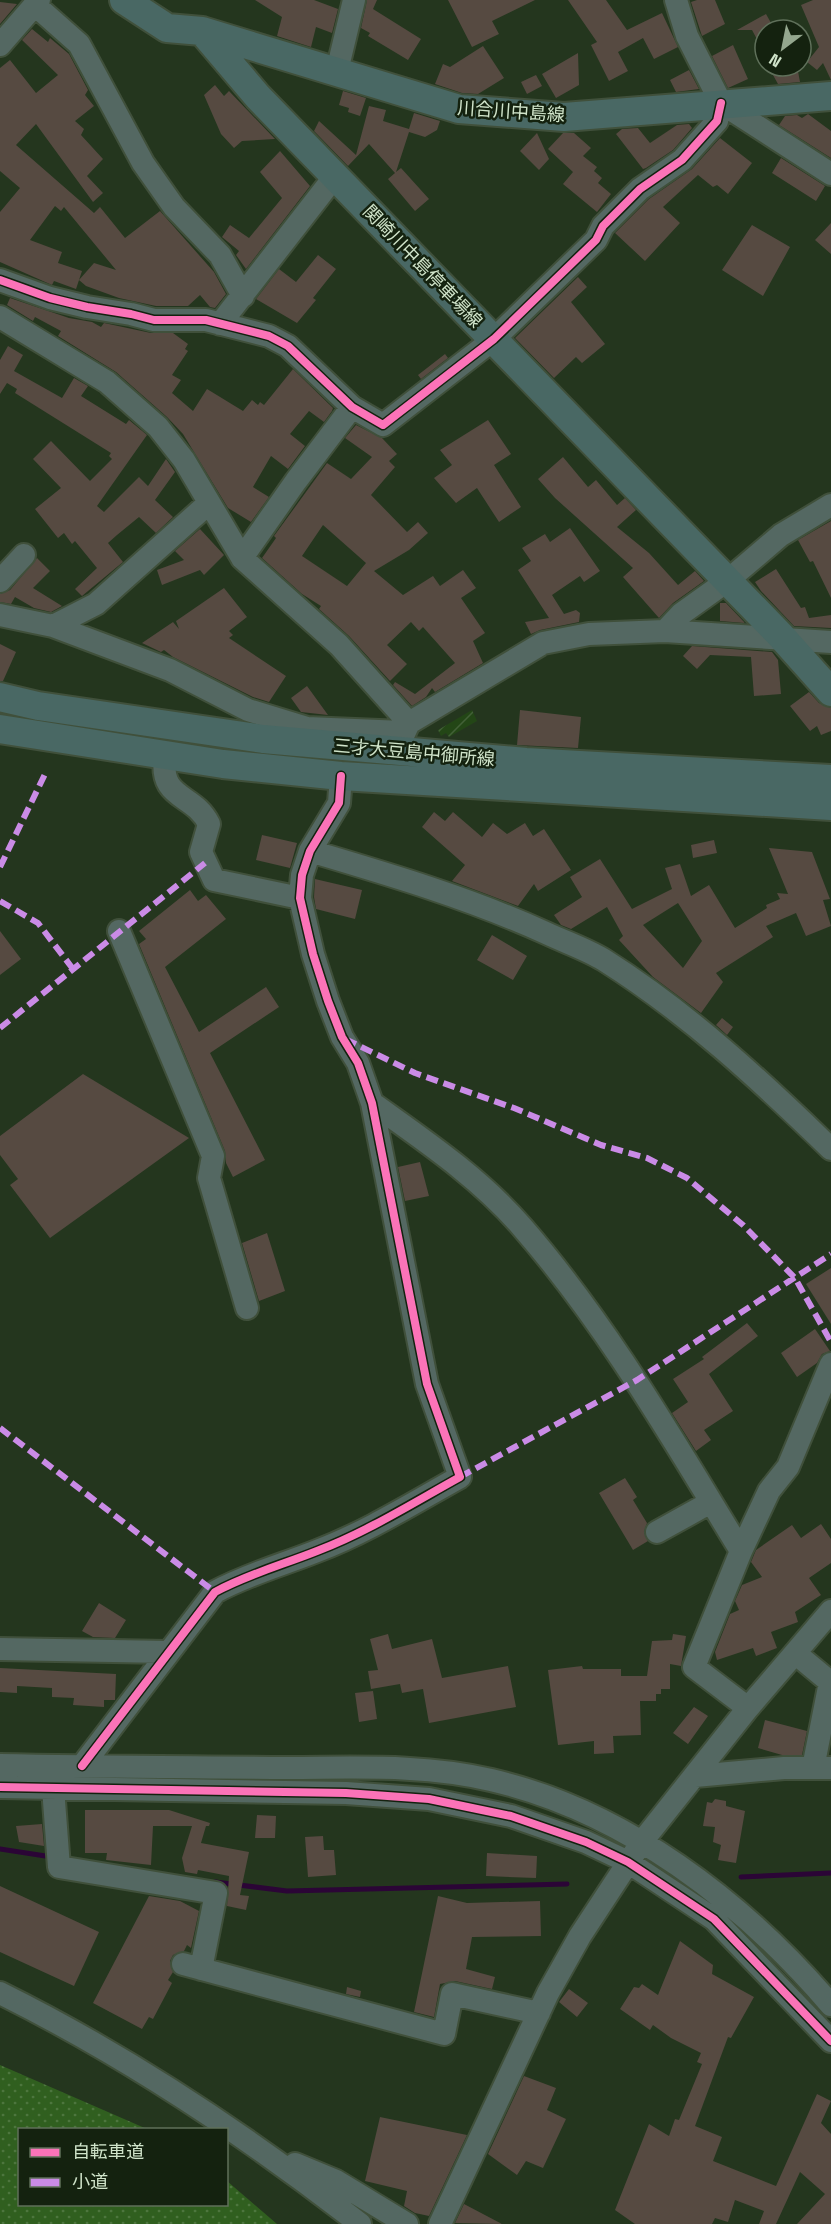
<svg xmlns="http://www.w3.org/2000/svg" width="831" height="2224" font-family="'Space Grotesk','Noto Sans JP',sans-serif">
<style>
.industrial{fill:url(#industrial-furrows)}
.grass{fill:url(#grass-dots)}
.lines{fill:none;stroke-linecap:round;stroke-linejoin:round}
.stream{stroke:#2b0536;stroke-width:5}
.building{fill:#564a41;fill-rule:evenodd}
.minor-casing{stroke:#40503b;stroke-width:26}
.major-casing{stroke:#40503b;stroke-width:32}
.minor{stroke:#546862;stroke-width:22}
.major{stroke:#496864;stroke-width:28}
.quiet{stroke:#ca8be6;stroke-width:6;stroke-dasharray:12 6;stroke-linecap:butt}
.cycleway-casing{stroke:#14220f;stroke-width:11}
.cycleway{stroke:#fb73b8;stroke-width:8}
.labels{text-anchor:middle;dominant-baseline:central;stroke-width:5;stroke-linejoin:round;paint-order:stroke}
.street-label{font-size:18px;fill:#d0e4ca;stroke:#14220f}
</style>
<defs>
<pattern id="industrial-furrows" width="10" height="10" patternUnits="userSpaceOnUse" patternTransform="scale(1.5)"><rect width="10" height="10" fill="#234616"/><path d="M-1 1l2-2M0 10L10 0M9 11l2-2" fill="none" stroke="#426137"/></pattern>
<pattern id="grass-dots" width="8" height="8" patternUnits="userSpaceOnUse" patternTransform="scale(1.5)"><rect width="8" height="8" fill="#305f1f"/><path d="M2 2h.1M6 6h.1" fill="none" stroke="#4d763e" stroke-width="1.8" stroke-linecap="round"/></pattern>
</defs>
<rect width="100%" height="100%" fill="#24361e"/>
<path class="industrial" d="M472,710L477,721L449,737L446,733L441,736L438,730Z"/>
<path class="grass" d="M0,2065L147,2129L20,2130V2204H226L227,2181L277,2224H0Z"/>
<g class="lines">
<path class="stream" d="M0,1849L52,1857
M741,1877L831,1873
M215,1882L287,1891L567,1884"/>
</g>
<path class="building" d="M255,0H314L338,9L332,33L316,27L311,47L277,36L282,17Z
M367,0H377L373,9L421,39L408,60L368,36L370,33L361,28Z
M448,0H535L492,21L499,34L472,47Z
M568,0H606L627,30L662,13L678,47L654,59L643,38L618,52L628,71L609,81L591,45L597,42Z
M697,0H715L725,24L702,36L691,2Z
M813,0H831V80L823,63L817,70L807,62L819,47L801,5Z
M0,2L17,4L0,24Z
M766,14L775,30H765V54L752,30H737Z
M32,29L48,42L50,38L69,54L88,90L85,95L94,106L75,121L84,129L81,135L103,159L87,176L103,193L93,202L36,124L16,145L94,213L100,207L125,238L160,211L214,272L226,294L215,308L210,307L200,295L188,306H156L119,298L86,286L79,280L94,263L116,270L64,207L61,211L55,206L30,240L62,252L58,263L82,271L76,289L54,281L52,285L0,262V212L20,188L0,171V68L10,60L36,93L58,75L22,40Z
M733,45L748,79L728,88L712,56Z
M483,46L504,78L478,94L462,93L435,84L443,64L450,67Z
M578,53L579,85L556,98L542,74Z
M768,66H797L800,82L778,84Z
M689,70L699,89L676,92L670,80Z
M536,75L542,86L527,94L521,82Z
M215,85L224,96L229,91L275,139L242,141L234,148L221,134L204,95Z
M343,91L366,98L360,116L348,112L349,108L339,105Z
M369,106L386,110L383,121L409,129L414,113L440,121L437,130L425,137L409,132L396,172L401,168L429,199L415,211L388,179L395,173L369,144L348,166L314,131L319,121L356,155Z
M808,114L831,131V158L779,125L785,116L797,115L802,118Z
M689,124L692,128L673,150L646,168L643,169L616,134L622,129L638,128L650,143L677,125Z
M537,133L549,159L539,170L520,151Z
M563,133H574L591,148L583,156L597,167L594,171L602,178L598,183L611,194L597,212L563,184L573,172L548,149Z
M720,138L752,163L728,194L717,185L713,187L698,175L663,207L680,223L645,261L615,233L649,199L692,169Z
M280,151L310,186L246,269L236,255L239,251L222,237L230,225L249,238L282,198L260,172Z
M781,158L825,186L816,201L772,173Z
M831,223V254L815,240Z
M752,225L790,247L763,296L722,270Z
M318,255L336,269L313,298L316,300L297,323L256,299L279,269L296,282Z
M578,277L587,287L571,302L605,344L582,363L576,357L554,378L515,338Z
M10,298L69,318L92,322L101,327L104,323L151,333H173L188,344L185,349L188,351L172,375L181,380L172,393L193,411L207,389L243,411L252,400L258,405L260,402L264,405L293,369L333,408L332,411L324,422L309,411L290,434L305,446L288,469L271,456L253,487L269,497L251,522L228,508L183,434L167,417L116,372L58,336L61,331L35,317L33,321L7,305Z
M8,346L23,355L14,371L62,398L74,378L88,386L81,396L126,424L129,420L147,435L97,506L104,512L139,477L148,486L166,459L175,472L155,500L173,517L156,533L139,517L117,535L108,543L123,562L82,596L75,589L97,568L75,541L72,544L64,533L58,538L35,509L61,488L33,459L51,441L90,481L112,459L109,456L111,453L15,393L17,389L7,383L0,394V360Z
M445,354L448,358L421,379L418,375Z
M488,420L511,454L494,465L521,507L499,522L477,488L456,503L434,478L452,465L440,450Z
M356,425L382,438L397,454L389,461L395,467L371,495L407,532L418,522L428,533L409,550L374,571L403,595L433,576L440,586L463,570L476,588L461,598L485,633L473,641L483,663L435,692L432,688L426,697L412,706L393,685L395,682L415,694L455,663L423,627L419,631L411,622L387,645L407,664L390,681L349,636L319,609L321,606L302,594L262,558L276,538L274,536L327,463L351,479L372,457L345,438ZM323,525L366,563L347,586L302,556Z
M563,457L588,487L596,480L617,505L625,498L636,510L617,527L649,553L678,585L695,571L704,581L673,603L659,618L623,577L633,568L555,498L538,479Z
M831,521V598L813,561L810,562L798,540Z
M570,528L600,571L584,582L580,576L552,595L564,614L576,610L580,613L579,622L540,630L531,634L525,622L549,618L518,570L531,561L522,548L545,534L550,542Z
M200,529L224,555L204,575L200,570L162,585L157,570L184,560L175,551Z
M37,558L50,571L33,588L62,606L51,612L34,608L15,597L11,604L0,602V594L10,590Z
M776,569L801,608L805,607L809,618L831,615V628L794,626L761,591L755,582Z
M224,588L247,617L229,631L233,635L229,638L286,676L269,702L253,697L173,657L164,650L161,652L142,643L173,622L179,629L176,621Z
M720,603H726L745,623L720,621Z
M0,644L16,652L3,681H0Z
M692,646L772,652L778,660L781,694L754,696L751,657L710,655L697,669L683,656Z
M307,686L328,715L301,712L291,698Z
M809,692L819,703L831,708V731L821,735L817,726L810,731L790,706Z
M520,710L581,717L578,748L517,745Z
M434,812L445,821L453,812L482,837L493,823L507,834L525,823L533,836L544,829L571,870L538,891L534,884L518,906L452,881L465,865L422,827Z
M262,835L297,843L290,868L256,860Z
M714,840L717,853L693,858L691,845Z
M769,848L812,852L830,899L823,900L831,926L806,936L796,913L766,926L773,937L716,973L723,982L701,1013L653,977L619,940L623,936L607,907L571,929L561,925L554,915L582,897L570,877L600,859L632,909L672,889L665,868L680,864L691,896L709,885L735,928L767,908L766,905L780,899L777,893L788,894ZM678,903L702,941L683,968L643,925Z
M315,879L362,890L355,919L316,909L314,897Z
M190,890L198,901L206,895L226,919L165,967L199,1032L266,987L279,1007L210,1053L265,1160L233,1177L226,1163L225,1151L139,944L146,939L139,931Z
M0,931L21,959L0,975Z
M492,935L527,956L513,980L477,960Z
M722,1018L733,1027L727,1035L716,1025Z
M83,1074L189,1138L50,1238L10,1185L18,1179L0,1155V1136Z
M420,1162L429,1196L405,1201L398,1167Z
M267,1233L285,1291L259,1301L242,1243Z
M831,1268V1324L806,1284Z
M747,1323L758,1336L709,1374L733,1411L704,1430L711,1440L696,1451L672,1413L688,1402L673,1379L704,1359L702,1357Z
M815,1329L830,1351L822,1354L817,1363L797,1377L781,1353Z
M625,1478L637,1497L633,1500L647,1523L644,1532L648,1541L633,1550L599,1493Z
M821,1524L831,1539V1563L809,1578L821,1595L795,1612L798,1622L771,1632L777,1648L756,1656L753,1648L717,1660L715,1652L730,1614L739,1610L735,1601L742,1585L762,1577L751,1562L756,1550L792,1525L801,1538Z
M99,1603L126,1620L115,1638L93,1637L82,1631Z
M388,1634L392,1649L432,1639L442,1678L508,1666L516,1707L429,1723L423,1689L402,1693L400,1684L371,1689L368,1671L378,1670L370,1639Z
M673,1634L686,1636L681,1666L670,1664V1689H661V1694H656V1701H640L641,1735L613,1736L614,1753L594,1754V1741L558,1745L548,1670L582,1666L583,1669H621V1676H647L652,1641L672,1640Z
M0,1668L116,1674L115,1700H104V1707L73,1705L74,1698L52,1697V1688L17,1686V1693L0,1692Z
M373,1691L377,1719L359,1722L355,1693Z
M694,1707L708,1716L688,1744L673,1733Z
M765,1720L807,1731L802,1755H782L758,1748Z
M715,1799L726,1801V1806L745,1811L736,1863L718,1860L721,1845L713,1842L715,1827L703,1826L707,1802L712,1803Z
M85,1810H169L210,1823L209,1826H206L201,1843L249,1852L240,1895L249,1896L246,1910L227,1906L229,1876L198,1870L197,1874L185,1872L182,1858L192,1826H153L151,1865L106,1860L107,1853H85Z
M257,1815L276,1816L275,1838H255Z
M42,1824L44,1846L19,1842L16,1826Z
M323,1836L324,1850H334L336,1875L308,1877L305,1837Z
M487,1853L537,1856L536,1878L486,1876Z
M0,1886L99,1932L74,1986L0,1952Z
M149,1896L180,1901L199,1911L191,1948L187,1945L184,1951L173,1955L170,1961L173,1972L168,1980L172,1983L153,2019L149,2017L142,2029L93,2003Z
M438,1896L467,1903L540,1901L541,1936L472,1937L466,1969L495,1977L492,1989L455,1981L440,1984L434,2017L414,2012Z
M680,1941L713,1965L712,1974L754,1997L731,2038L728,2037L695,2126L722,2137L713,2161L776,2186L817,2094L831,2101L821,2123L831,2134V2224H797L825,2194L800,2172L776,2224H759L764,2211L735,2200L728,2222L715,2218L712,2224H635L615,2210L649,2124L669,2136L675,2119L679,2120L702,2064L697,2062L701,2053L671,2038L653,2025L650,2030L620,2009L634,1987L639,1988L642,1984L658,1995Z
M347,1987L361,1991L360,1997L346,1994Z
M569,1989L588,2003L577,2017L559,2002Z
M524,2076L556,2088L547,2110L566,2119L543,2168L526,2161L517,2175L488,2154Z
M380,2117L467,2135L429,2216L415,2213L404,2206L407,2191L365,2181Z
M464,2204L502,2224L455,2223Z"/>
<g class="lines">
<g class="minor-casing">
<path id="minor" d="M676,0L687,36L721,103L831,174
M35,5L79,44L143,163L174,207L220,255L243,296
M0,45L39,0
M337,71L354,0
M0,280L50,298L87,307L131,314L154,320H206L269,336L288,346L352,407L383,425L494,339L596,240L603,226L640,189L682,160L717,121L721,103
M0,317L107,382L158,427L184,460L242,558L339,645L409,723
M220,324L335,176
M242,558L296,481L352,407
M0,581L24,555
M0,615L53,626L170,670L248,710L307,728L403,732
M53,626L96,604L209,503
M665,631L831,642
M403,736L409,723L543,643L589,634L665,631L681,614L727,581L781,535L831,505
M165,756C159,801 193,792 209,824L201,852L214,880L300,898
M310,851C391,875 469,898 546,933C565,942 586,949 604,960C688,1013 760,1080 831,1149
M119,931L213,1156L209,1178L247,1308
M372,1103C425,1141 480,1178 522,1227C608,1326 673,1440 741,1551
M657,1532L711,1502
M0,1649L168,1652
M795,1653L830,1682L813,1768
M748,1708L694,1667L741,1551L769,1491L788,1467L831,1364
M0,1765C96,1767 191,1767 287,1768C355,1768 424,1764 491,1780C625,1811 743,1902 831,2005
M82,1766L215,1592C248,1574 282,1565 317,1551C367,1532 413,1503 460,1477L427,1384L372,1103L358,1063L342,1037L328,1001L313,954L300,898L302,875L310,851L339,803L341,776
M695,1776L784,1768H831
M0,1787L346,1793L429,1799L511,1816L586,1842L628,1862L714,1919L831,2041
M53,1788L59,1867L216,1893L201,1969
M183,1964L444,2034L452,1994L539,2013
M0,1993C129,2057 247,2136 360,2224
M295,2164L336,2181L407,2224
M440,2224L548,1993L580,1936L641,1843L748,1708L831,1611"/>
</g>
<g class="major-casing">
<path id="major" d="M124,0L167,28L202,31L258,97L781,636L831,692
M202,31L459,109L564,117L831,96
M0,697L38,706L263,739L526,762L831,779
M0,729L223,764L341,776L831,806"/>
</g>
<use href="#minor" class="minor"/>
<use href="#major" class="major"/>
<path class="quiet" d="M0,867L46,772
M0,901L38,923L73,969
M0,1028L205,863
M345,1039L415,1073L514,1108L601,1145L647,1158L687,1178L743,1225L795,1278L831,1342
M0,1428L215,1592
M460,1477L637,1380L831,1254"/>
<g class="cycleway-casing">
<path id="cycleway" d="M0,280L50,298L87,307L131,314L154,320H206L269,336L288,346L352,407L383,425L494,339L596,240L603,226L640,189L682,160L717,121L721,103
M82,1766L215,1592C248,1574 282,1565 317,1551C367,1532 413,1503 460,1477L427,1384L372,1103L358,1063L342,1037L328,1001L313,954L300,898L302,875L310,851L339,803L341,776
M0,1787L346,1793L429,1799L511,1816L586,1842L628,1862L714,1919L831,2041"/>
</g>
<use href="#cycleway" class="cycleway"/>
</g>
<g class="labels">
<g class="street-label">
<text transform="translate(511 111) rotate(4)">川合川中島線</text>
<text transform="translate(423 266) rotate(46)">関崎川中島停車場線</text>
<text transform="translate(414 752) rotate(5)">三才大豆島中御所線</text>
</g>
</g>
<rect x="18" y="2128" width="210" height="78" fill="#14220f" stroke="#5f705a" stroke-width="1.5"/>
<rect x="30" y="2148" width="30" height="9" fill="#fb73b8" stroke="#5f705a" stroke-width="1.5"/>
<text x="72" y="2158" font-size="18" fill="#d0e4ca">自転車道</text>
<rect x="30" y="2178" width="30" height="9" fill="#ca8be6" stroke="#5f705a" stroke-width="1.5"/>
<text x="72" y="2188" font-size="18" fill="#d0e4ca">小道</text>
<g transform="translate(783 48) rotate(212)"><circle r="28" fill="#14220f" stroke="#5f705a" stroke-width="1.5"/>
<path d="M0-4.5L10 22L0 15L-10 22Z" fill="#94a78e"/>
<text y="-9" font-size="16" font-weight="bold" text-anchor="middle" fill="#d0e4ca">N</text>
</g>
</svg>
